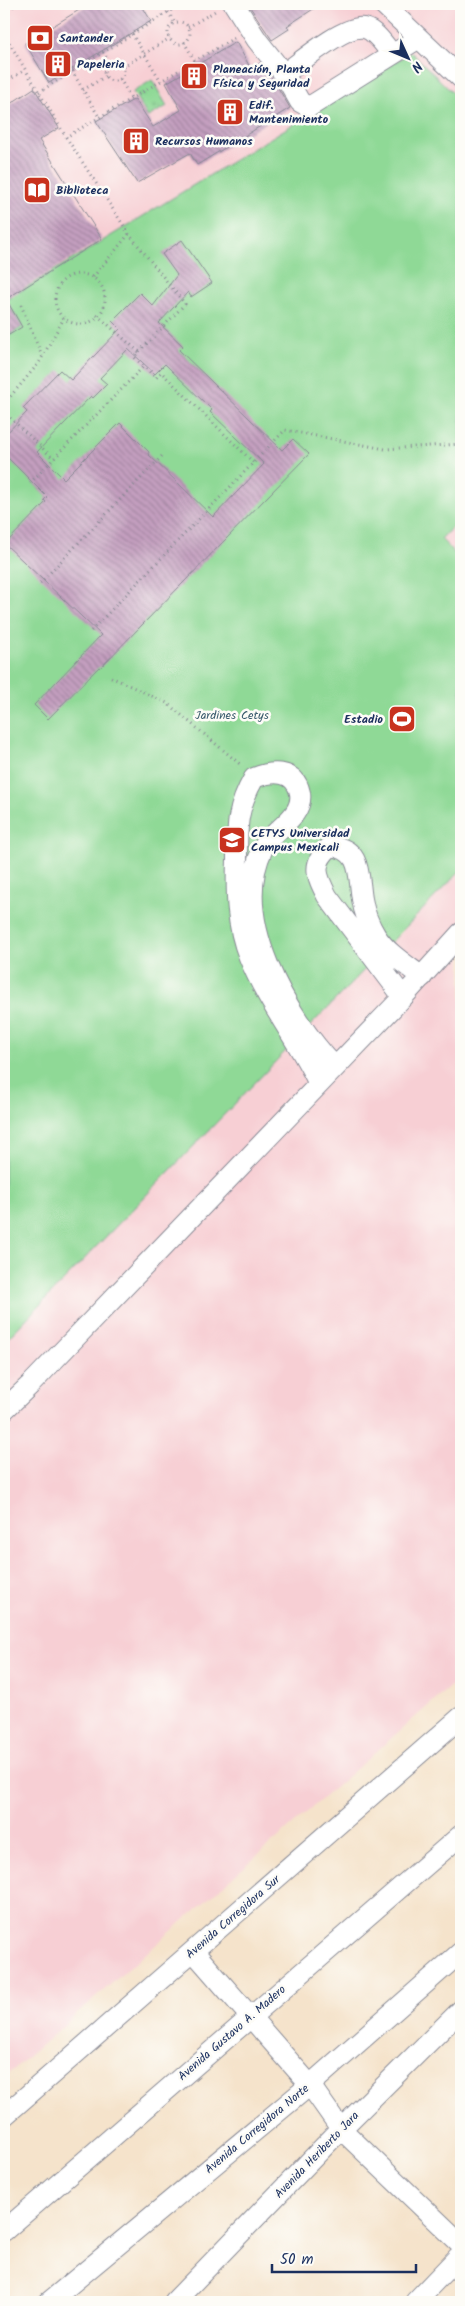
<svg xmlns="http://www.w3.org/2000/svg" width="465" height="2306" font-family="Kalam,sans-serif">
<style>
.built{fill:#f7cfd4}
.grass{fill:url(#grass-tufts);stroke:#55847a}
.green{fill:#8fd996;stroke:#55847a}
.building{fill:url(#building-back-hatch);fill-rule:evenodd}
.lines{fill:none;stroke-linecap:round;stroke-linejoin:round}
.minor-casing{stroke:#888994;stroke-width:22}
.path{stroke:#888994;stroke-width:3;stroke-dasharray:1 4;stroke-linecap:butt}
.minor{stroke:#fff;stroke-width:20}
.labels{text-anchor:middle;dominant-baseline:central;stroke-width:5;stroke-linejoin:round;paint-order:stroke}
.poi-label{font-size:12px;font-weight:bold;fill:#1b2f5e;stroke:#fdfcf7;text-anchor:start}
.park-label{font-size:12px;fill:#385a6c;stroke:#fdfcf7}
.street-label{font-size:12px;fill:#1b2f5e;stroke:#fdfcf7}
</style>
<defs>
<pattern id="grass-tufts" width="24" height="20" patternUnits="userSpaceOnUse" patternTransform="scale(1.25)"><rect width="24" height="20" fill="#8fd996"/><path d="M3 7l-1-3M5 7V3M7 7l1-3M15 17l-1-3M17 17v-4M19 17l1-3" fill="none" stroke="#7bbb84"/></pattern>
<pattern id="building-back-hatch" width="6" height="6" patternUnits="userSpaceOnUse" patternTransform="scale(1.25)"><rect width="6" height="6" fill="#c49fbf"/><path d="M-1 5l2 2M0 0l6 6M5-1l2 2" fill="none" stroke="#9e829e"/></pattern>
</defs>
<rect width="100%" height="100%" fill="#fdfcf7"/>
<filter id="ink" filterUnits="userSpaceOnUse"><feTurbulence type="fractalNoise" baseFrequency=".02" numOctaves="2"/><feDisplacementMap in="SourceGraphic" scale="10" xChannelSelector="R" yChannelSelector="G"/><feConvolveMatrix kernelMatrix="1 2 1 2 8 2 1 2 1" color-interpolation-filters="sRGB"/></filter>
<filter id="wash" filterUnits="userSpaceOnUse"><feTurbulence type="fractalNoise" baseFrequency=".0096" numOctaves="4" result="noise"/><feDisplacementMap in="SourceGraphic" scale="20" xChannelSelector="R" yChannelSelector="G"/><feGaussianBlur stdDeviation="1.12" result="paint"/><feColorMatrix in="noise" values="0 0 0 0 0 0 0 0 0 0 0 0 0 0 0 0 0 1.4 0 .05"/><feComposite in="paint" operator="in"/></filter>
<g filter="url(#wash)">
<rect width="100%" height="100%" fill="#f5e3cb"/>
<path class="built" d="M4,4H461V1677L4,2078Z"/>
<path class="grass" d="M152,80L167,106L148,117L133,92Z"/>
<path class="green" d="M411,52L461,101V518L441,539L461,560V870L4,1342V338L22,327L6,300Z"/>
<g id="blocks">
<path class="building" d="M89,4H141L151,21L49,83L25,43Z
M248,4H321L287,26L289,29L272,40Z
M236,42L251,69L260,63L274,81L290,108L197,165L190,153L137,183L96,121L135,99L153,127L181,110L166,83Z
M34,88L59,128L39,140L102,239L6,299L22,327L4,338V108Z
M182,240L212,283L191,297L188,292L159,323L183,346L179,350L282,450L293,439L309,454L100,668L99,667L48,719L34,705L101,635L5,544L46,502L44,500L47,497L4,454V436L27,412L23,408L60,370L71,380L120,329L112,321L140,293L153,306L177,275L162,254ZM128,349L155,374L165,364L212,410L210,412L264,464L213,517L148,454L149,452L120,423L64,479L37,452L91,396L93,398L107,384L100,378Z"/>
</g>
</g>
<g filter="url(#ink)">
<use href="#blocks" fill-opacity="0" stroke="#888994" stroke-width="1"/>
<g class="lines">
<g class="minor-casing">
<path id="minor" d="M234,4L257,40L284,74L300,102L309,107L419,38
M383,4L461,78
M284,74C299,63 345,24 364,28C375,30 385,46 392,54
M403,997L327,896C316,875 311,863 331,846C362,849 358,875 362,899C364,912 369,925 376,936C387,953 405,964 422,977
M319,1084C298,1040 267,1002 249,957C236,925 236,892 237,859C237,824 237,808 254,778C272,771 295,769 300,793C304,817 272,830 263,848C229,918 287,1017 335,1067
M4,1410L30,1385L403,997L461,933
M194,1952L310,2085L341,2129L461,2244
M4,2116L461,1717
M4,2231L461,1835
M49,2302L310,2085L461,1952
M174,2302L341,2129L461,2010
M415,2302L461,2254"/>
</g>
<path class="path" d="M4,12L17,4
M168,12L175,23
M168 33a11 11 0 1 1 22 0a11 11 0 1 1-22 0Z
M188,27L217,10
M4,34L66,137
M132,34L161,81
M234,38L66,137L129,234L185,304L134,357L156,378L161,372L254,463
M184,42L195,61
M103,52L110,63
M104 71a10 10 0 1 1 20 0a10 10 0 1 1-20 0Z
M123,67L170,38
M72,71L99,117
M120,79L131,98
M4,83L25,70
M83,90L106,76
M39,92L181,4
M55 299a25 25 0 1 1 50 0a25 25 0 1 1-50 0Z
M93,277L129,234
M21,305L42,356
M97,315L139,352
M4,404L39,363L64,318
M4,410L11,419L54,459
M30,483L144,366
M40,583L162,456
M91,631L285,430L385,449L461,444
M111,677L167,703L241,765"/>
<use href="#minor" class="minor"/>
</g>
</g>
<defs>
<g id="bank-square" transform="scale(1.4375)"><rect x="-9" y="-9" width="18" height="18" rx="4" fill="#c8321e" stroke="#fdfcf7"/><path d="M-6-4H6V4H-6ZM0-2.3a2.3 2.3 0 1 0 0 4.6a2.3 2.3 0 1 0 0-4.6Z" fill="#fff"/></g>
<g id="building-square" transform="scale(1.4375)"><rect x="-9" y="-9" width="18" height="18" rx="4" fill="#c8321e" stroke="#fdfcf7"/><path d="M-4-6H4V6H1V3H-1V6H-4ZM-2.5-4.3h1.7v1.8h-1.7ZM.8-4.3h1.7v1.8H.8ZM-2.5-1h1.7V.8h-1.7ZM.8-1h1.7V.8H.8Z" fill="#fff"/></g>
<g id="library-square" transform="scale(1.4375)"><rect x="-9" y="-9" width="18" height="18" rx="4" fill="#c8321e" stroke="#fdfcf7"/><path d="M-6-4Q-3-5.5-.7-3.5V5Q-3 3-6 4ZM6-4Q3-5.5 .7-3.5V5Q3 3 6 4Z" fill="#fff"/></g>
<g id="stadium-square" transform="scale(1.4375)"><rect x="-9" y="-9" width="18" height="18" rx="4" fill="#c8321e" stroke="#fdfcf7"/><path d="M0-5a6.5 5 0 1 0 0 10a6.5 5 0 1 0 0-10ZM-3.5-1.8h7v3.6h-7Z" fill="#fff"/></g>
<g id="university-square" transform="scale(1.4375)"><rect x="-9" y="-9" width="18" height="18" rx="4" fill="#c8321e" stroke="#fdfcf7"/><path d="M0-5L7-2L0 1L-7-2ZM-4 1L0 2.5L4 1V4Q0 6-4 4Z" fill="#fff"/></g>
</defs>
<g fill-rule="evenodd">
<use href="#bank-square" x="40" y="38"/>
<use href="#building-square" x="58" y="64"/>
<use href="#building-square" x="194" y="76"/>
<use href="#building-square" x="230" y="112"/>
<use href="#building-square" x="136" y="141"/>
<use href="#library-square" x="37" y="190"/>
<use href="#stadium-square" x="402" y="719"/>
<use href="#university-square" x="232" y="840"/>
</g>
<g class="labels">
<g class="poi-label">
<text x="59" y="38">Santander</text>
<text x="77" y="64">Papeleria</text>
<text x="213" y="69">Planeación, Planta<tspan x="213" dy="14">Física y Seguridad</tspan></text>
<text x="249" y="105">Edif.<tspan x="249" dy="14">Mantenimiento</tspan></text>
<text x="155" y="141">Recursos Humanos</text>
<text x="56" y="190">Biblioteca</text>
<text x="383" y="719" text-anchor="end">Estadio</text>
<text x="251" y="833">CETYS Universidad<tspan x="251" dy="14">Campus Mexicali</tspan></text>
</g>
<g class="park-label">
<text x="232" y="715">Jardines Cetys</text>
</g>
<g class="street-label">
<text transform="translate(233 1917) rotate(-41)">Avenida Corregidora Sur</text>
<text transform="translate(232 2033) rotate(-41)">Avenida Gustavo A. Madero</text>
<text transform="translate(257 2129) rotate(-40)">Avenida Corregidora Norte</text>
<text transform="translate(317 2155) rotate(-46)">Avenida Heriberto Jara</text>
</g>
</g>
<rect width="465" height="2306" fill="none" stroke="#fdfcf7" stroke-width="20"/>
<g transform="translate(408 58) rotate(134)" stroke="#fdfcf7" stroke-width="4" paint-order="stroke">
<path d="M0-4L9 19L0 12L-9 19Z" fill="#1b2f5e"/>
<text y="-8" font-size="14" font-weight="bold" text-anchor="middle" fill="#1b2f5e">N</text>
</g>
<path d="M272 2264v8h144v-8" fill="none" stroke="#1b2f5e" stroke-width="2.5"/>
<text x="280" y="2264" font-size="15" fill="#1b2f5e" stroke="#fdfcf7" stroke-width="4" paint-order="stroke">50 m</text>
</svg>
